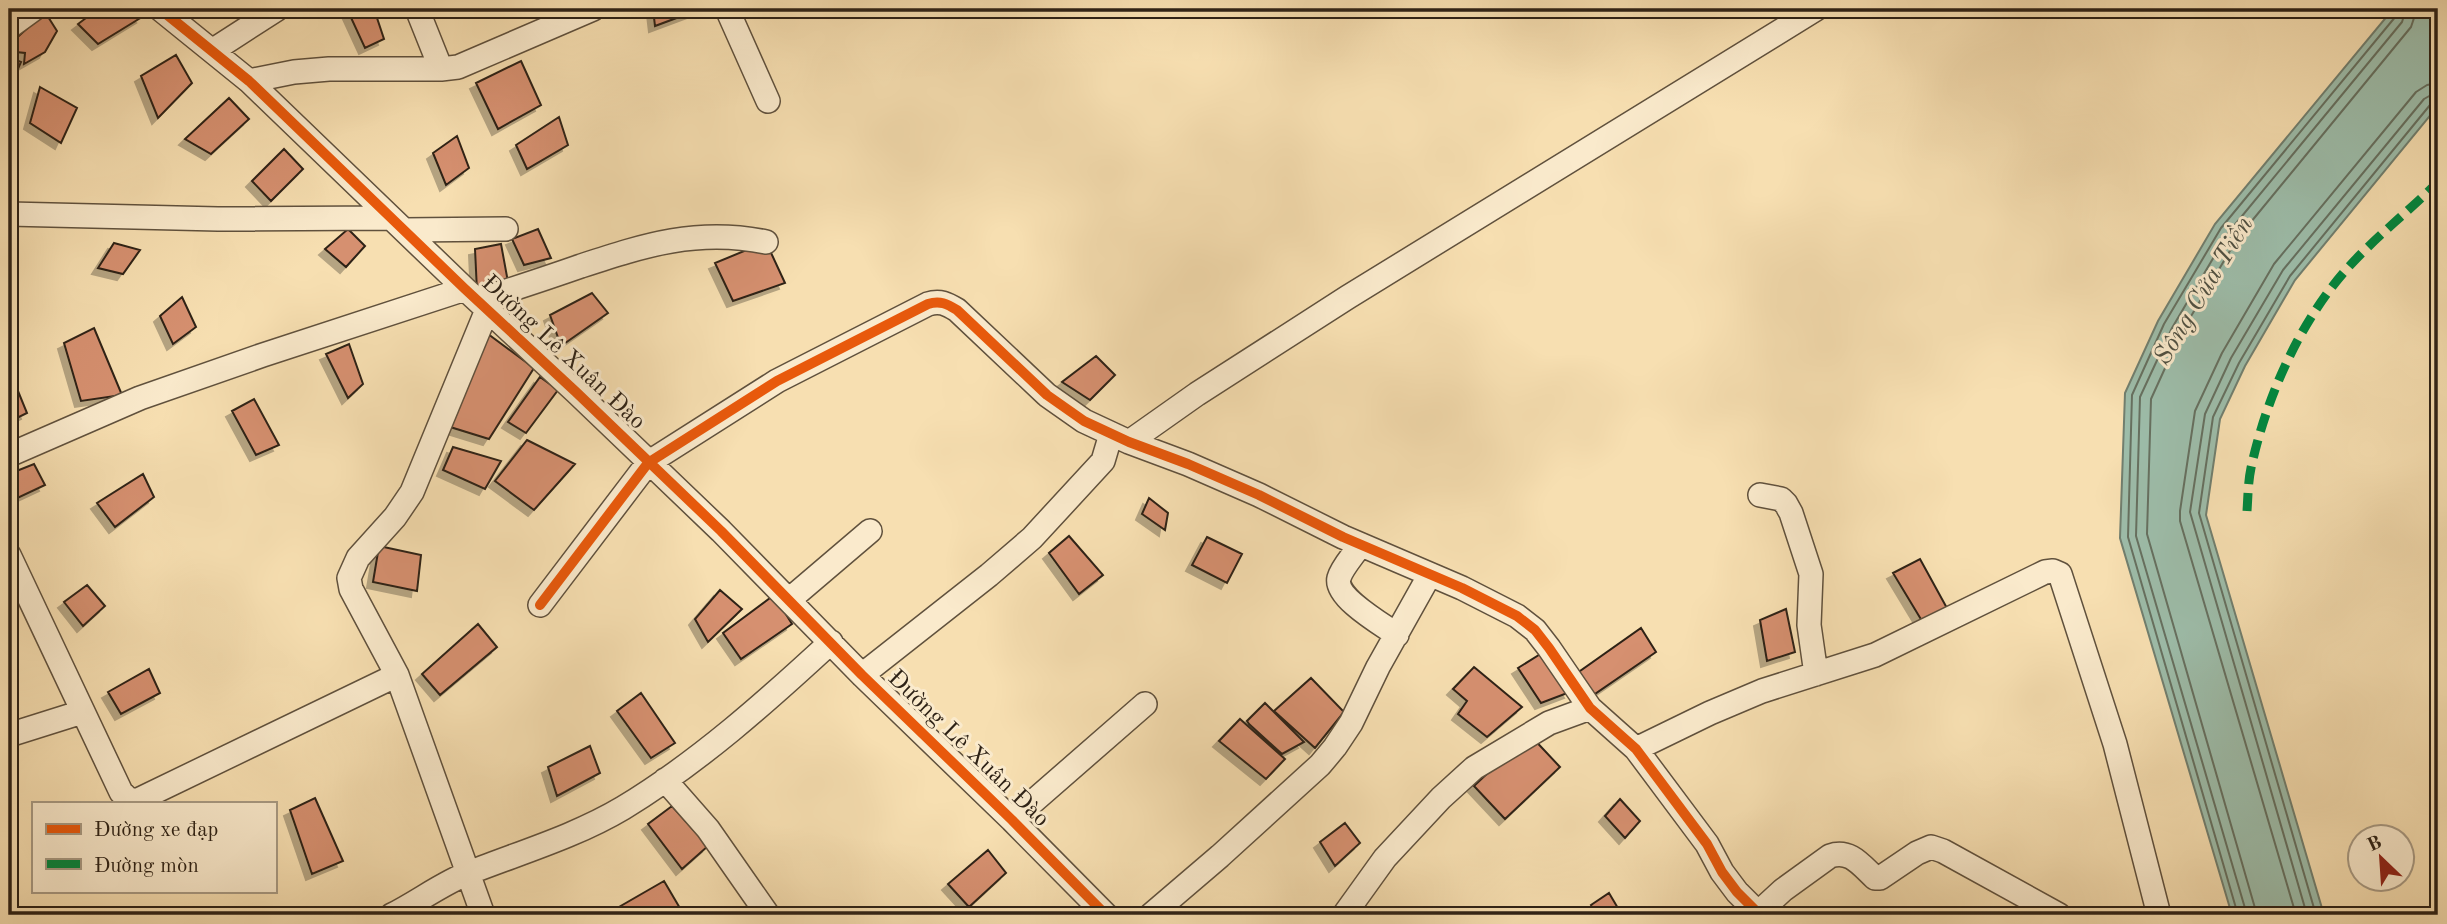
<svg xmlns="http://www.w3.org/2000/svg" width="2447" height="924" font-family="'Old Standard TT',serif">
<style>
.water{fill:#9dbdaa;stroke:#717f6f;stroke-width:2}
.lines{fill:none;stroke-linecap:round;stroke-linejoin:round}
.shore{stroke:#667060;stroke-width:2}
.building{fill:#d69070;stroke:#2e2216;stroke-width:2;filter:url(#shadow)}
.minor-casing{stroke:#60513d;stroke-width:26}
.minor{stroke:#faeacc;stroke-width:23}
.quiet{stroke:#00873e;stroke-width:9;stroke-dasharray:18 9;stroke-linecap:butt}
.cycleway-casing{stroke:#faeacc;stroke-width:15}
.cycleway{stroke:#e8590c;stroke-width:10}
.labels{text-anchor:middle;dominant-baseline:central;stroke-width:6;stroke-linejoin:round;paint-order:stroke}
.street-label{font-size:24px;fill:#2e2216;stroke:#faeacc}
.water-label{font-size:26px;font-style:italic;fill:#4f5042;stroke:#faeacc}
</style>
<defs>
<filter id="shadow"><feDropShadow dx="-6" dy="6" stdDeviation="0" flood-color="#0004"/></filter>
</defs>
<rect width="100%" height="100%" fill="#f7dfb1"/>
<filter id="stains"><feTurbulence type="fractalNoise" baseFrequency=".00286" numOctaves="4"/><feColorMatrix values="0 0 0 0 .2 0 0 0 0 .09 0 0 0 0 .02 0 0 0 .5 -.17"/></filter>
<radialGradient id="worn" r=".72"><stop offset=".6" stop-color="#630" stop-opacity="0"/><stop offset="1" stop-color="#630" stop-opacity=".3"/></radialGradient>
<path class="water" d="M2393,9H2438V106L2295,280L2245,366L2220,419L2206,515L2324,915H2232L2120,538L2125,393L2158,321L2215,224Z"/>
<g class="lines">
<path class="shore" d="M2238,915L2128,537L2132,395L2164,324L2221,228L2396,16L2398,9
M2247,915L2136,536L2140,397L2172,328L2228,233L2402,22L2406,9
M2257,915L2147,534L2151,399L2181,333L2237,239L2411,27L2417,9
M2296,915L2180,521V511L2195,411L2222,353L2274,264L2416,92L2427,85L2438,83
M2307,915L2190,512L2205,414L2231,358L2283,270L2424,99L2431,95L2438,94
M2316,915L2199,513L2213,417L2239,363L2290,276L2430,105L2438,102"/>
</g>
<path class="building" d="M98,9H130L142,17L98,44L78,24Z
M347,9H374L384,39L365,48Z
M653,9H697L698,10L655,26Z
M45,12L57,31L45,52L24,64L25,53L16,52L10,44Z
M176,55L192,83L158,118L141,76Z
M9,57L21,62L9,89Z
M521,61L541,105L498,129L476,83Z
M40,87L77,108L61,143L30,123Z
M229,98L249,119L211,154L185,139Z
M559,117L568,145L527,169L516,145Z
M457,136L469,168L446,185L433,153Z
M284,149L303,169L271,201L252,181Z
M348,229L365,246L346,267L325,249Z
M538,229L551,258L524,265L512,239Z
M766,242L785,283L733,301L715,263Z
M114,243L140,250L123,274L98,268Z
M501,244L508,282L477,291L475,249Z
M592,293L608,313L561,346L550,315Z
M182,297L196,327L173,344L160,316Z
M94,328L122,395L81,401L64,343Z
M484,331L534,368L489,439L447,426Z
M349,344L363,384L348,398L326,354Z
M1096,356L1115,375L1090,400L1062,382Z
M9,369L27,413L9,422Z
M540,377L558,390L526,433L508,422Z
M254,399L279,445L256,455L232,411Z
M527,440L575,464L534,510L495,481Z
M453,447L501,461L485,489L443,470Z
M34,464L45,485L9,502V474Z
M143,474L154,497L115,527L97,503Z
M1149,498L1168,513L1165,530L1142,514Z
M1069,536L1103,575L1079,594L1049,553Z
M1207,537L1242,554L1227,583L1192,565Z
M379,546L421,555L417,591L373,582Z
M1920,559L1948,610L1922,621L1893,573Z
M87,585L105,606L83,626L64,602Z
M720,590L742,609L708,642L695,619Z
M774,595L792,624L741,659L723,633Z
M1786,609L1795,652L1767,661L1760,620Z
M478,624L497,647L440,695L422,674Z
M1641,628L1656,652L1589,698L1573,676Z
M1542,653L1570,692L1541,703L1518,668Z
M1474,667L1522,707L1487,737L1458,714L1467,701L1453,689Z
M149,669L160,693L121,714L108,692Z
M1311,678L1344,712L1315,748L1274,711Z
M641,693L675,743L651,758L617,711Z
M1265,703L1304,742L1282,754L1249,724L1247,721Z
M1240,719L1285,759L1266,779L1219,741Z
M1529,734L1560,767L1505,819L1474,786Z
M590,746L600,773L557,796L548,767Z
M315,798L343,861L312,874L290,810Z
M1620,799L1640,821L1625,838L1605,816Z
M672,806L708,846L682,869L648,824Z
M1345,823L1360,843L1335,866L1320,842Z
M988,850L1006,873L969,907L948,884Z
M664,881L684,915H615L612,911Z
M1609,893L1622,915H1597L1591,905Z"/>
<g class="lines">
<g class="minor-casing">
<path id="minor" d="M160,9L249,81L465,289L576,392L721,531L862,675L1012,820L1106,915
M417,9L441,69
M727,9L768,101
M12,25L34,9
M212,51L277,9
M249,81L294,72L329,69H441L458,67L593,9
M9,214L218,219L391,218
M404,230L506,229
M479,300C513,289 547,278 581,266C645,245 698,228 766,242
M1129,442L1197,394L1348,297L1816,9
M9,455L140,398L263,355L465,289
M1760,495L1781,499L1786,504L1791,513L1811,574L1809,625L1816,674
M1360,545C1354,555 1342,567 1339,578C1334,597 1383,625 1397,635
M9,555L121,792L129,800H138L397,675
M789,600L870,531
M540,605L648,463L777,381L928,304C940,300 947,304 957,310L1047,395L1084,421L1129,442L1188,464L1259,495L1343,537L1462,588L1517,616L1535,630L1549,648L1590,708L1636,749L1707,844L1722,872L1737,892L1760,915
M862,675L989,575L1032,538L1103,461L1111,434
M9,735L82,712
M1636,749L1710,713L1762,691L1875,655L2045,572L2053,571L2060,574L2115,744L2159,915
M665,780L708,829L768,915
M1012,820L1145,704
M1758,913L1783,890L1830,856C1850,849 1861,865 1875,878H1880L1917,853L1931,847L1943,851L2059,915
M392,915C418,902 444,882 471,872C522,852 576,836 623,808C699,762 766,702 831,642
M483,915L397,675L351,589L349,578L358,558L395,517L412,492L487,310
M1151,915L1220,856L1320,765L1335,747L1351,723L1378,667L1429,576
M1344,915L1385,858L1441,798L1474,768L1549,723L1590,708"/>
</g>
<use href="#minor" class="minor"/>
<path class="quiet" d="M2247,511C2248,497 2248,482 2251,468C2266,399 2298,325 2345,271C2373,239 2408,212 2438,182"/>
<g class="cycleway-casing">
<path id="cycleway" d="M160,9L249,81L465,289L576,392L721,531L862,675L1012,820L1106,915
M540,605L648,463L777,381L928,304C940,300 947,304 957,310L1047,395L1084,421L1129,442L1188,464L1259,495L1343,537L1462,588L1517,616L1535,630L1549,648L1590,708L1636,749L1707,844L1722,872L1737,892L1760,915"/>
</g>
<use href="#cycleway" class="cycleway"/>
</g>
<g class="labels">
<g class="street-label">
<text transform="translate(563 353) rotate(43)">Đường Lê Xuân Đào</text>
<text transform="translate(968 749) rotate(44)">Đường Lê Xuân Đào</text>
</g>
<g class="water-label">
<text transform="translate(2204 291) rotate(-59)">Sông Cửa Tiền</text>
</g>
</g>
<rect width="2447" height="924" fill="none" stroke="#f7dfb1" stroke-width="35"/>
<rect x="10" y="10" width="2426" height="903" fill="none" stroke="#2e2216" stroke-width="3.5"/>
<rect x="18" y="18" width="2412" height="889" fill="none" stroke="#2e2216" stroke-width="2"/>
<rect x="32" y="802" width="245" height="91" fill="#faeacc" stroke="#a89a83" stroke-width="2"/>
<rect x="46" y="824" width="35" height="10" fill="#e8590c" stroke="#a89a83" stroke-width="2"/>
<text x="94" y="836" font-size="21" fill="#2e2216">Đường xe đạp</text>
<rect x="46" y="859" width="35" height="10" fill="#00873e" stroke="#a89a83" stroke-width="2"/>
<text x="94" y="872" font-size="21" fill="#2e2216">Đường mòn</text>
<g transform="translate(2381 858) rotate(335)"><circle r="33" fill="#faeacc" stroke="#a89a83" stroke-width="2"/>
<path d="M0-5L12 26L0 18L-12 26Z" fill="#8f2418"/>
<text y="-10" font-size="19" font-weight="bold" text-anchor="middle" fill="#2e2216">B</text>
</g>
<rect width="100%" height="100%" filter="url(#stains)"/>
<rect width="100%" height="100%" fill="url(#worn)"/>
</svg>
